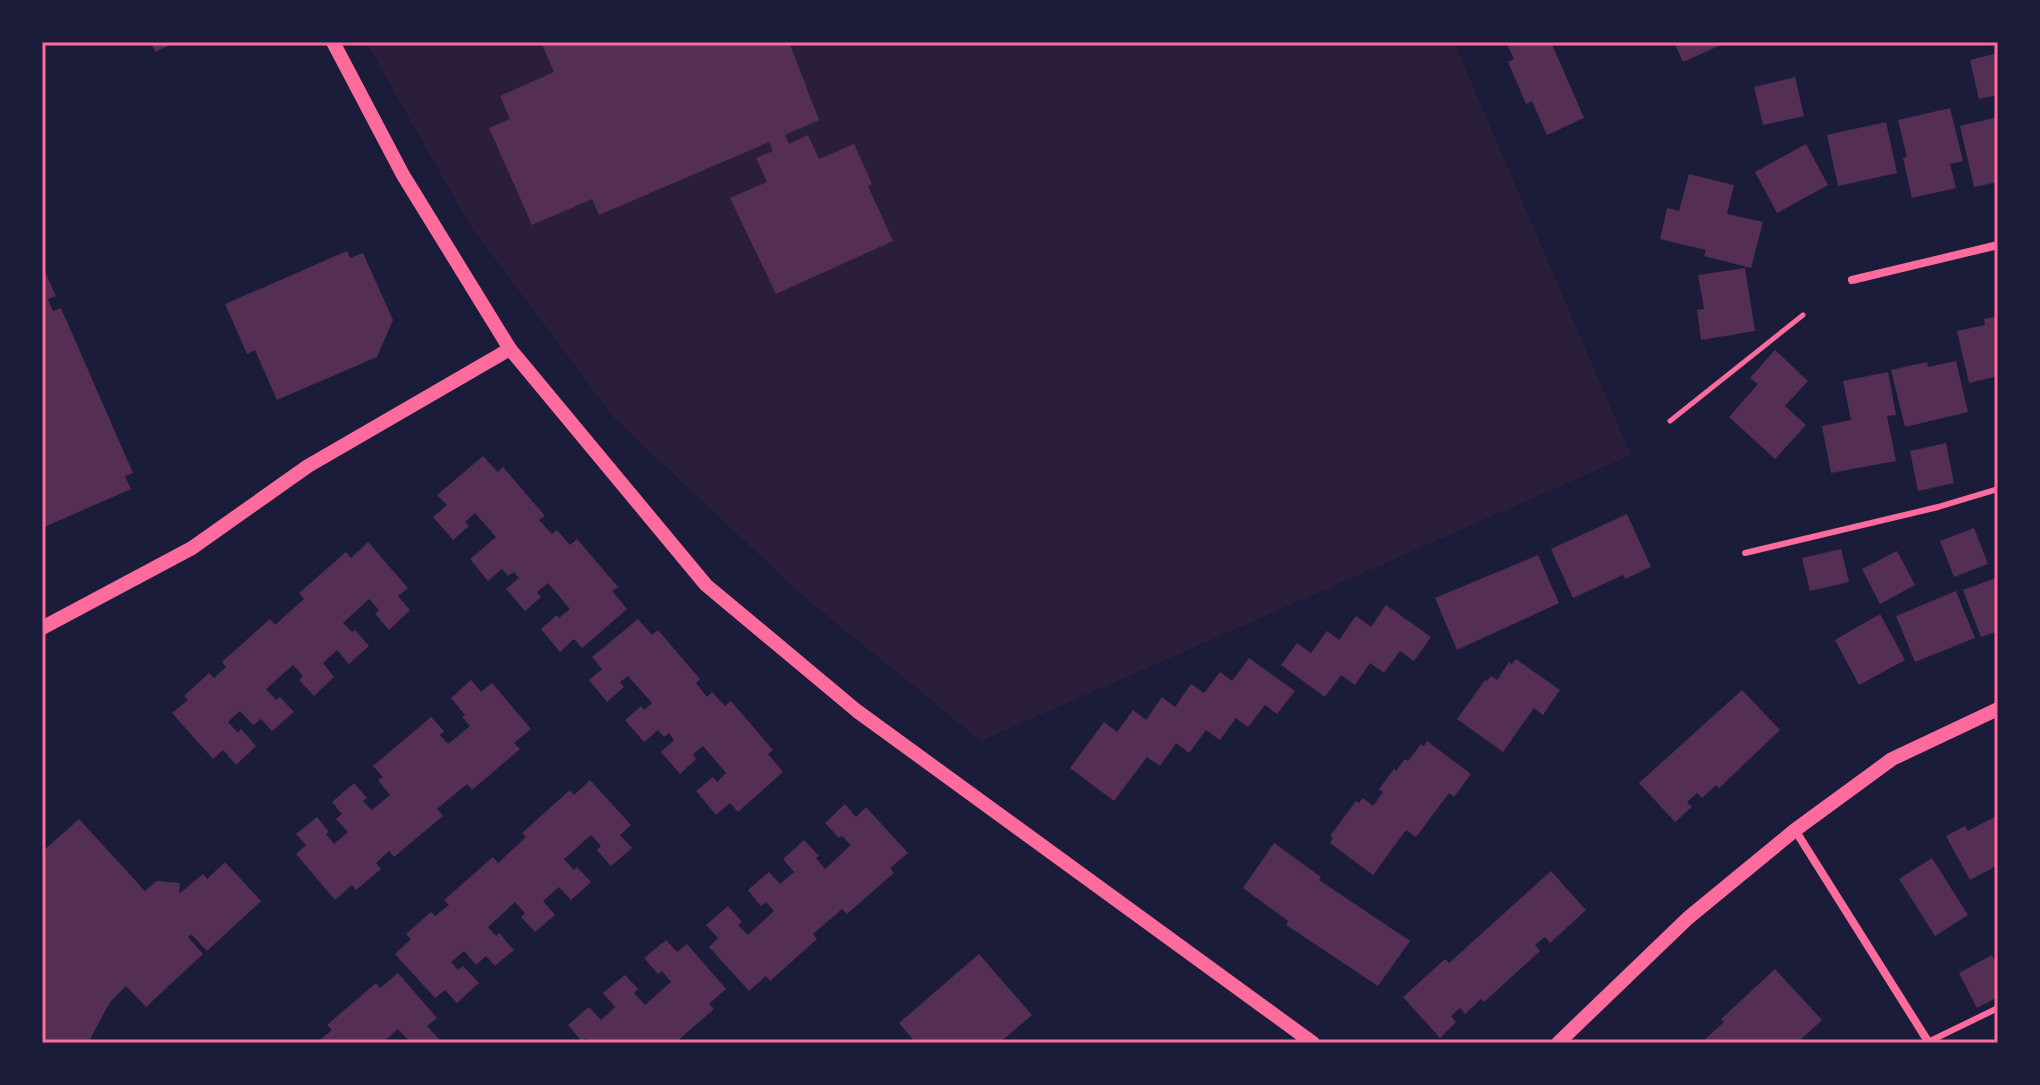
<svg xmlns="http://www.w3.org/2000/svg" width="2040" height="1085" font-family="Signika,sans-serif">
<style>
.green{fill:#2a1e3b}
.building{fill:#542f53}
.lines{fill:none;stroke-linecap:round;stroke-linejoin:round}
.path{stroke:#ff6b9d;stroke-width:5}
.service{stroke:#ff6b9d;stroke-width:6}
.minor{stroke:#ff6b9d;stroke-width:8}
.tertiary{stroke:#ff6b9d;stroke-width:14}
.neatline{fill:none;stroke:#ff6b9d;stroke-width:3}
</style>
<rect width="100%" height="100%" fill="#1b1b3a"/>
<path class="green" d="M366,42H1454L1631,455L981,741L803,596L614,418L471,227Z"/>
<path class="building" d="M151,42H177L155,52Z
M541,42H789L819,120L785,135L789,144L808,135L819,159L854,144L872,184L868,186L893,241L776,294L730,198L767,182L756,158L773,151L769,142L599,215L592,199L532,225L489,128L510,119L500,96L554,72Z
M1506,42H1551L1584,118L1547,135L1532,101L1526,104L1508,62L1514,59Z
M1674,42H1722L1723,44L1683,62Z
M1998,53V95L1979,99L1970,60Z
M1795,77L1804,116L1763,125L1754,87Z
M1950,108L1963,161L1950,164L1956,188L1912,198L1903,158L1907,157L1898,120Z
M1998,117V182L1974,187L1960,126Z
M1886,122L1897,173L1838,186L1827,135Z
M1806,144L1828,185L1777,213L1755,172Z
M1689,174L1734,185L1727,214L1763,222L1751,268L1704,256L1706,250L1660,239L1667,208L1679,211Z
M347,251L350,258L363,253L393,320L377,357L277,400L255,350L247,354L225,304Z
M42,265L56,296L48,299L53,311L61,308L133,473L125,476L131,489L42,528Z
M1745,268L1755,331L1701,340L1697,310L1704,309L1698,275Z
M1998,316V376L1969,383L1957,331L1985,325L1984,319Z
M1775,350L1808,381L1785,406L1806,425L1775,459L1729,417L1758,384L1750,378Z
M1956,361L1968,412L1905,427L1891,370L1927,362L1928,367Z
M1888,372L1896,415L1887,416L1896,461L1831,473L1822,426L1851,420L1843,381Z
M1946,443L1954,483L1918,491L1910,451Z
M483,456L498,472L503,467L545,516L539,520L552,534L557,530L570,545L577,539L618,587L612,591L627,609L582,648L574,639L560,652L541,629L557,615L559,618L570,609L548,583L537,592L541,597L525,611L506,589L519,578L514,572L508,576L502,569L488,581L470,559L496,537L475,513L465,522L469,526L453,540L433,517L447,505L437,495Z
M1627,514L1651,567L1625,579L1623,575L1573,598L1551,549Z
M1974,528L1988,564L1954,577L1940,541Z
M368,542L408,588L398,596L410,610L389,630L375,614L379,610L369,599L343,623L352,632L355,630L369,646L349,664L337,650L323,663L334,677L314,696L299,680L303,676L293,665L266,689L276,700L280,697L294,712L272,731L261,719L253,725L240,711L228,722L238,733L241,729L256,746L236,765L223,750L213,759L172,713L188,700L184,696L209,673L214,678L226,667L222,662L270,619L275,625L304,599L299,593L346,552L351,558Z
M1841,549L1849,582L1810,591L1802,558Z
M1897,551L1915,585L1880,604L1862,569Z
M1538,555L1559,603L1457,650L1435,598Z
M1998,577V631L1981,637L1963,590Z
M1956,591L1975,638L1915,662L1896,616Z
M1386,605L1431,637L1414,661L1400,651L1384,673L1370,663L1355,685L1341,675L1325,697L1281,665L1297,643L1311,653L1327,631L1339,640L1356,616L1371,627Z
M1880,614L1905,660L1859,685L1835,640Z
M638,619L652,635L658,630L700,679L696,683L707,697L712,692L725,706L731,701L773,750L768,754L783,772L738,812L730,803L716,815L696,791L713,777L717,782L726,773L703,746L693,754L696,759L680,774L661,752L674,740L669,733L664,737L658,730L644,742L625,720L641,706L644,710L652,703L628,676L620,682L624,687L607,702L589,680L602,669L592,657Z
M1249,658L1295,691L1277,714L1265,705L1248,727L1236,718L1220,740L1206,730L1189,753L1176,743L1160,766L1147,757L1114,801L1070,768L1104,722L1117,732L1133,710L1146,720L1162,697L1175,707L1191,684L1204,693L1220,672L1232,681Z
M1516,659L1560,690L1543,715L1534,708L1503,752L1457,719L1485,680L1487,681L1491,676L1497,680L1509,662L1512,664Z
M471,680L481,692L492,683L531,729L514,743L520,749L472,790L467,784L437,809L443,816L394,857L389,851L376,863L381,869L356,890L352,885L335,900L296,854L306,845L296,834L317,817L329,832L326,834L334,844L348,832L336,819L342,814L332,802L354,783L367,798L363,801L372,810L390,795L378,780L383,777L373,766L431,717L444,731L440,735L448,744L470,726L462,717L465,715L451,698Z
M1742,690L1780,730L1719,788L1716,785L1702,798L1697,793L1687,802L1692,807L1675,822L1639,783Z
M1427,741L1471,774L1454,797L1449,793L1416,837L1406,830L1373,875L1330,843L1333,838L1330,836L1356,801L1359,803L1363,798L1373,806L1383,792L1379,789L1394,769L1396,771L1405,759L1408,761L1421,744L1424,746Z
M590,780L631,825L620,835L632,848L611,866L597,850L601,846L591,835L564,859L574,870L577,867L591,882L571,900L559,887L543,901L555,915L535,932L521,917L525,913L515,902L488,927L496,936L499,933L514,950L495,966L486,956L476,965L464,951L451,962L458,970L463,966L479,983L457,1003L445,990L435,998L395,954L411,939L406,934L431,912L435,916L449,905L444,900L493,857L498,863L526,837L522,833L570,790L574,795Z
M845,804L856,817L866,807L908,853L890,868L894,873L847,914L842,909L813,934L817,939L770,981L766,976L749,991L709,947L718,938L706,925L728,906L742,922L738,925L748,935L774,911L766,902L761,906L748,890L769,872L780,884L794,872L783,859L804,840L819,856L816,858L825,869L851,845L842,836L839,838L825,823Z
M1998,815V865L1970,880L1946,836L1965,826L1968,831Z
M79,819L145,891L157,881L180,883L179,894L203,874L207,879L225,862L261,901L207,951L191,934L188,937L203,954L146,1007L126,986L110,1002L88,1043H42V852Z
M1274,843L1321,877L1319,880L1410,941L1378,986L1286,925L1288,921L1243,888Z
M1932,858L1968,915L1935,936L1899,879Z
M1551,871L1586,910L1550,943L1545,937L1535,945L1540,951L1484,1002L1481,999L1465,1014L1460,1008L1451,1016L1456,1022L1440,1038L1403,997L1445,959L1449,963Z
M666,940L677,952L687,944L726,989L709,1004L714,1009L675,1043H591L586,1038L582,1042L568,1025L589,1007L601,1020L615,1007L603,993L625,975L638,989L634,993L645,1005L671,982L662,971L658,974L644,958Z
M979,954L1032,1015L999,1043H916L899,1023Z
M1992,955L1998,966V997L1977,1008L1959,973Z
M1775,969L1822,1020L1797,1043H1701L1724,1022L1721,1019Z
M398,973L437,1018L427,1026L439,1039L435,1043H404L408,1040L398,1029L382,1043H316L332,1030L327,1025L376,983L380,988Z"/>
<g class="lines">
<path class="path" d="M1670,421L1803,315"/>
<path class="service" d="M1745,553L1938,507L1998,489
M1928,1042L1998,1008"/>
<path class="minor" d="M1852,280L1998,245
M1795,830L1929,1043"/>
<path class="tertiary" d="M333,42L403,175L510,349L706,585L857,711L1313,1043
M42,628L192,548L308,466L510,349
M1558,1043L1688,918L1795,830L1892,759L1998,709"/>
</g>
<rect width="2040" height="1085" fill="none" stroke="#1b1b3a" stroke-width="88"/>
<rect x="44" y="44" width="1952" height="997" class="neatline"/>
</svg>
